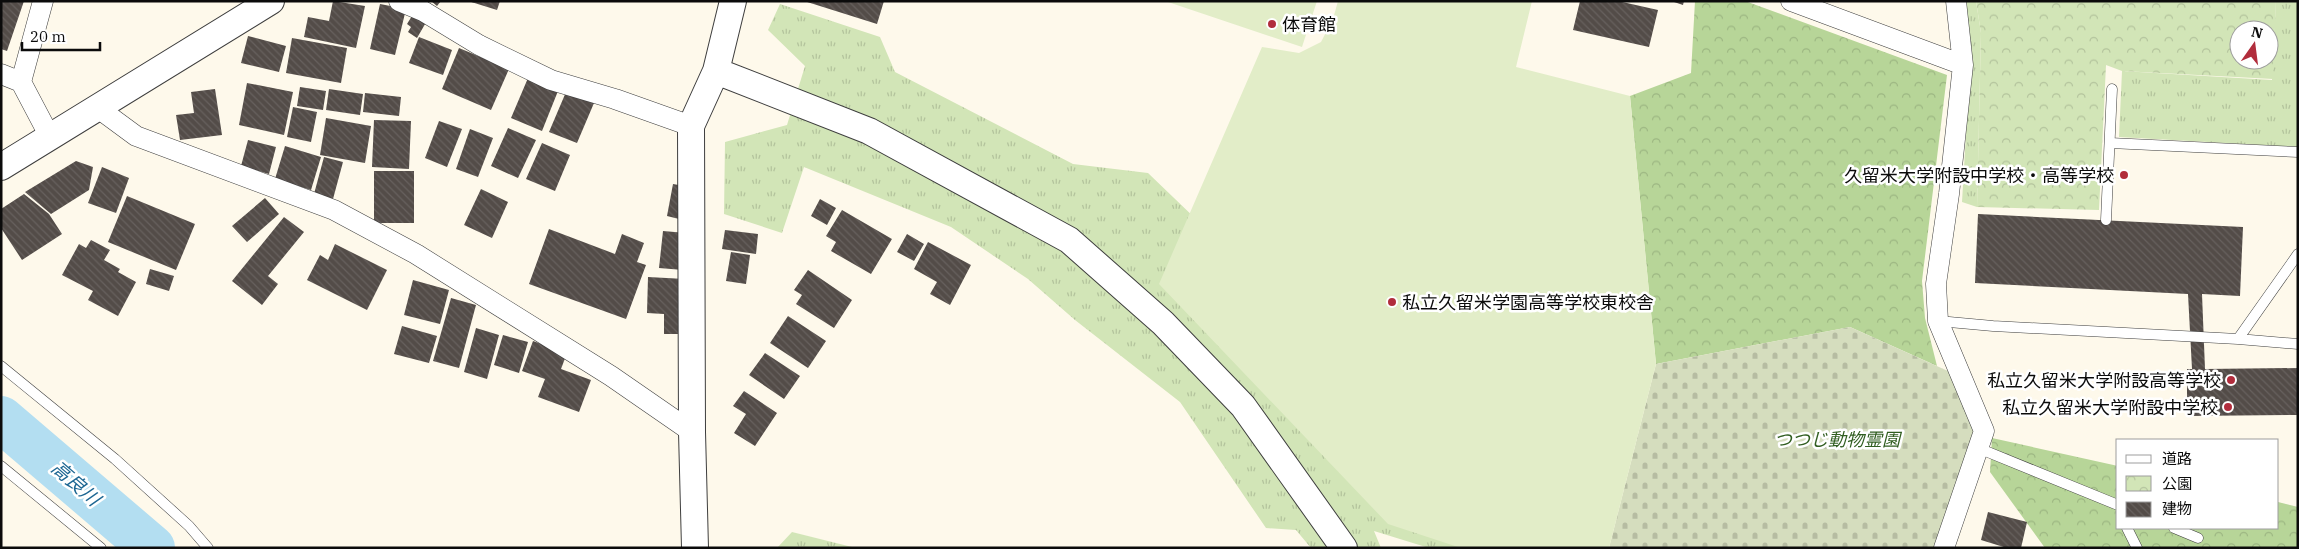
<svg xmlns="http://www.w3.org/2000/svg" width="2299" height="549" font-family="'IBM Plex Serif','Noto Sans JP',serif">
<style>
.grass{fill:url(#grass-tufts)}
.forest{fill:url(#forest-crowns)}
.cemetery{fill:url(#cemetery-stones)}
.park{fill:url(#park-crowns);fill-rule:evenodd}
.pitch{fill:#e2edc8}
.lines{fill:none;stroke-linecap:round;stroke-linejoin:round}
.river{stroke:#b3def1;stroke-width:46}
.building{fill:url(#building-back-hatch)}
.service-casing{stroke:#3e3e3e;stroke-width:11}
.minor-casing{stroke:#3e3e3e;stroke-width:21}
.tertiary-casing{stroke:#3e3e3e;stroke-width:28}
.service{stroke:#fff;stroke-width:10}
.minor{stroke:#fff;stroke-width:20}
.tertiary{stroke:#fff;stroke-width:26}
.poi-dot{fill:#b12d3c;stroke:#fff;stroke-width:2}
.labels{text-anchor:middle;dominant-baseline:central;stroke-width:5;stroke-linejoin:round;paint-order:stroke}
.poi-label{font-size:18px;fill:#0b0b0b;stroke:#fff;text-anchor:end}
.park-label{font-size:18px;font-style:italic;fill:#315e21;stroke:#fff}
.water-label{font-size:19px;font-style:italic;fill:#1e6793;stroke:#fff}
</style>
<defs>
<pattern id="grass-tufts" width="24" height="20" patternUnits="userSpaceOnUse" patternTransform="scale(1.25)"><rect width="24" height="20" fill="#d2e5b7"/><path d="M3 7l-1-3M5 7V3M7 7l1-3M15 17l-1-3M17 17v-4M19 17l1-3" fill="none" stroke="#b3c39c"/></pattern>
<pattern id="forest-crowns" width="20" height="18" patternUnits="userSpaceOnUse" patternTransform="scale(1.25)"><rect width="20" height="18" fill="#b7d598"/><path d="M2 6a3 3 0 1 1 6 0M12 15a3 3 0 1 1 6 0" fill="none" stroke="#9cb682"/></pattern>
<pattern id="cemetery-stones" width="16" height="16" patternUnits="userSpaceOnUse" patternTransform="scale(1.25)"><rect width="16" height="16" fill="#d5ddbe"/><path d="M2 7V4a2 2 0 0 1 4 0v3zM10 15v-3a2 2 0 0 1 4 0v3z" fill="#b6bca2"/></pattern>
<pattern id="park-crowns" width="20" height="18" patternUnits="userSpaceOnUse" patternTransform="scale(1.25)"><rect width="20" height="18" fill="#d2e5b7"/><path d="M2 6a3 3 0 1 1 6 0M12 15a3 3 0 1 1 6 0" fill="none" stroke="#b3c39c"/></pattern>
<pattern id="building-back-hatch" width="6" height="6" patternUnits="userSpaceOnUse" patternTransform="scale(1.25)"><rect width="6" height="6" fill="#534c48"/><path d="M-1 5l2 2M0 0l6 6M5-1l2 2" fill="none" stroke="#67615e"/></pattern>
</defs>
<rect width="100%" height="100%" fill="#fef9eb"/>
<path class="grass" d="M1961,1H1976L1981,33L1977,207L1962,202L1970,66Z
M2276,1H2298V147L2119,137L2122,71L2272,80Z
M780,4L880,37L895,72L1073,164L1148,173L1275,295L1553,548H1429L1374,531L1381,548H1311L1296,530L1266,528L1180,402L1075,320L1028,279L951,227L804,167L782,233L724,214L725,142L787,125L805,66L768,30Z
M792,532L856,548H777Z"/>
<path class="forest" d="M1695,1H1745L1947,75L1922,281L1925,318L1937,366L1850,327L1656,364L1630,96L1691,73Z
M1992,438L2118,466V528H2278V502L2298,507V548H2045L1990,472Z"/>
<path class="cemetery" d="M1850,327L1959,376L1984,431L1943,548H1609L1656,364Z"/>
<path class="park" d="M1976,1H2276L2273,79L2122,71L2106,65L2099,210L1977,207L1981,33ZM2239,30H2269V60H2239Z"/>
<path class="pitch" d="M1165,1H1317L1302,47Z
M1338,1H1532L1516,67L1630,96L1656,364L1609,548H1461L1388,524L1159,284L1262,47L1299,53L1321,42L1333,19Z"/>
<g class="lines">
<path class="river" d="M1,419L152,548"/>
</g>
<path class="building" d="M1,1H24L7,51L1,49Z
M333,1L365,6L356,48L304,37L308,17L329,21Z
M431,1H441L437,6Z
M468,1H500L497,10Z
M804,1H884L877,24Z
M1580,1H1618L1658,10L1649,47L1573,30Z
M1671,1H1684L1683,5Z
M380,4L406,9L395,55L370,49Z
M415,11L428,19L417,38L408,32L411,27L407,24Z
M248,36L286,46L279,72L241,63Z
M419,37L452,50L443,75L409,63Z
M292,38L347,48L341,83L286,73Z
M459,48L509,69L491,110L442,89Z
M528,78L558,91L542,131L511,118Z
M247,83L293,92L284,135L239,125Z
M300,87L326,91L323,110L297,106Z
M215,89L222,135L180,140L176,115L194,113L191,92Z
M329,89L363,94L360,115L326,110Z
M566,92L594,103L577,143L549,132Z
M365,93L401,97L399,116L363,112Z
M293,107L317,112L311,142L287,137Z
M326,118L371,126L365,163L320,155Z
M374,120L411,121L409,169L372,167Z
M439,121L462,129L447,167L425,158Z
M508,128L536,140L518,178L491,166Z
M470,129L493,138L478,177L456,169Z
M248,140L276,147L269,174L241,166Z
M542,143L570,155L555,191L526,179Z
M285,146L321,157L311,190L275,179Z
M324,157L343,162L333,199L314,194Z
M76,161L93,167L89,190L51,214L25,192Z
M102,167L129,178L116,213L88,203Z
M374,171H414V223H374Z
M673,184L690,187L683,220L667,216Z
M481,189L508,202L492,238L464,225Z
M24,194L49,214L62,234L22,260L1,228V209Z
M127,196L195,224L176,270L108,242Z
M265,198L279,214L247,242L232,226Z
M820,199L836,208L827,225L811,216Z
M842,210L892,239L871,274L831,251L836,242L826,236Z
M1978,214L2243,227L2240,296L2202,294L2205,369L2298,368V415L2187,416V369H2192L2188,294L1975,283Z
M284,217L304,232L268,276L278,284L262,305L232,281Z
M549,229L615,254L622,234L644,243L637,262L646,265L626,319L529,284Z
M725,230L758,234L756,254L722,249Z
M663,231L686,233L683,270L659,268Z
M907,234L924,244L914,261L897,252Z
M91,240L110,250L104,260L120,269L118,272L136,282L118,316L88,300L93,291L62,275L79,244L86,248Z
M928,242L971,265L950,305L930,294L937,282L914,269Z
M335,244L387,270L367,310L307,280L320,255L328,260Z
M731,252L750,255L746,284L726,281Z
M150,269L174,276L169,291L146,284Z
M808,270L852,300L834,328L796,304L802,295L794,290Z
M648,277L685,279L684,334H664V314L647,313Z
M413,280L449,290L440,324L404,315Z
M451,298L476,305L459,368L433,361Z
M788,316L826,341L808,368L770,343Z
M402,326L437,336L429,363L394,354Z
M476,328L499,335L487,379L464,372Z
M503,335L528,342L519,373L494,365Z
M533,341L567,353L561,369L591,380L579,412L538,397L545,379L522,371Z
M765,353L800,376L784,399L749,375Z
M744,391L777,413L755,446L734,433L746,414L733,406Z
M1988,512L2027,522L2021,548H2007L1981,540Z"/>
<g class="lines">
<g class="service-casing">
<path id="service" d="M2110,143L2298,152
M2106,220L2112,89
M1938,321L1993,326L2238,339L2298,254
M2238,339L2298,344
M1,366L115,459L189,526L208,548
M1978,448L2118,505
M1,466L101,548
M2127,528L2137,548
M2174,528L2198,538"/>
</g>
<g class="minor-casing">
<path id="minor" d="M399,1L423,11L479,45L551,80L615,99L691,126
M1791,1L1963,65
M1,74L21,82L50,137
M21,82L43,1
M98,108L136,136L334,210L416,254L611,376L692,432
M1944,548L1984,431L1938,321L1936,284L1949,194L1963,65L1956,1"/>
</g>
<g class="tertiary-casing">
<path id="tertiary" d="M716,71L869,131L1069,240L1163,323L1243,406L1344,548
M1,167L271,1
M695,548L692,432L691,126L716,71L733,1"/>
</g>
<use href="#service" class="service"/>
<use href="#minor" class="minor"/>
<use href="#tertiary" class="tertiary"/>
</g>
<g class="poi-dot">
<circle cx="1272" cy="24" r="5"/>
<circle cx="2124" cy="175" r="5"/>
<circle cx="1392" cy="302" r="5"/>
<circle cx="2231" cy="380" r="5"/>
<circle cx="2228" cy="407" r="5"/>
</g>
<g class="labels">
<g class="poi-label">
<text x="1282" y="24" text-anchor="start">体育館</text>
<text x="2114" y="175">久留米大学附設中学校・高等学校</text>
<text x="1402" y="302" text-anchor="start">私立久留米学園高等学校東校舎</text>
<text x="2221" y="380">私立久留米大学附設高等学校</text>
<text x="2218" y="407">私立久留米大学附設中学校</text>
</g>
<g class="park-label">
<text x="1837" y="439">つつじ動物霊園</text>
</g>
<g class="water-label">
<text transform="translate(76 483) rotate(41)">高良川</text>
</g>
</g>
<rect width="2299" height="549" fill="none" stroke="#0b0b0b" stroke-width="5"/>
<rect x="2116" y="439" width="162" height="90" fill="#ffffff" stroke="#9d9d9d"/>
<rect x="2126" y="455" width="25" height="8" fill="#ffffff" stroke="#9d9d9d"/>
<text x="2162" y="464" font-size="15" fill="#0b0b0b">道路</text>
<rect x="2126" y="476" width="25" height="15" fill="url(#park-crowns)" stroke="#9d9d9d"/>
<text x="2162" y="489" font-size="15" fill="#0b0b0b">公園</text>
<rect x="2126" y="502" width="25" height="15" fill="url(#building-back-hatch)" stroke="#9d9d9d"/>
<text x="2162" y="514" font-size="15" fill="#0b0b0b">建物</text>
<g transform="translate(2254 45) rotate(14)"><circle r="24" fill="#ffffff" stroke="#9d9d9d"/>
<path d="M0-4L9 19L0 12L-9 19Z" fill="#b12d3c"/>
<text y="-8" font-size="14" font-weight="bold" text-anchor="middle" fill="#0b0b0b">N</text>
</g>
<path d="M22 42v8h78v-8" fill="none" stroke="#0b0b0b" stroke-width="2.5"/>
<text x="30" y="42" font-size="15" fill="#0b0b0b" stroke="#ffffff" stroke-width="4" paint-order="stroke">20 m</text>
</svg>
